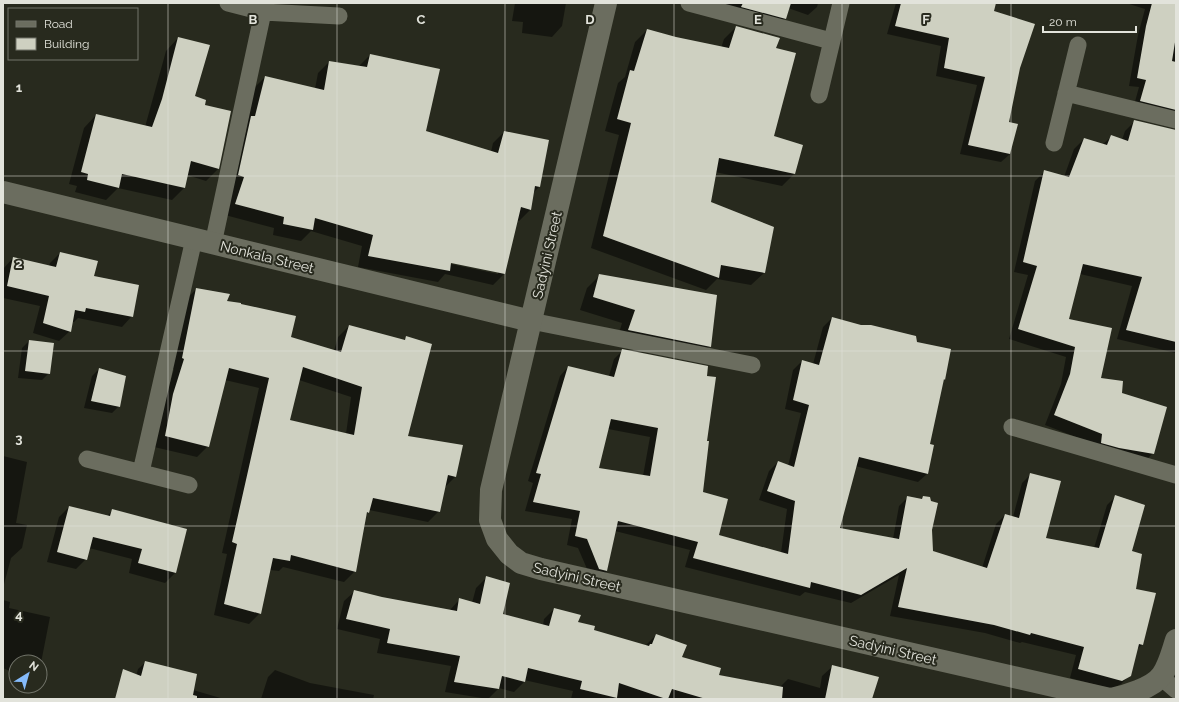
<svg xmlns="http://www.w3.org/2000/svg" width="1179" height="702" font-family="Raleway,sans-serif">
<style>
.shadow{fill:#0007;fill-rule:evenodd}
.building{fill:#ced0c1;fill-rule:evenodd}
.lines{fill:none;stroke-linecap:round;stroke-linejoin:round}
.lane{stroke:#6b6d5f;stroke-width:17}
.street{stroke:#6b6d5f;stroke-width:22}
.grid{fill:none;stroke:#e2e3db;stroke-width:1;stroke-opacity:0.55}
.labels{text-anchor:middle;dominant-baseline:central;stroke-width:4;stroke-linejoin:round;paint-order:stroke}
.street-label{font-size:14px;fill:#e2e3db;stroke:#282a1e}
.grid-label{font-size:13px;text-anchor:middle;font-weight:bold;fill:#e2e3db;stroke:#282a1e;stroke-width:4;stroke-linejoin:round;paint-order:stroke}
</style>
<rect width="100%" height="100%" fill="#282a1e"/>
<path class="shadow" d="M515,3H566L562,26L552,37L522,33L523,22L512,21Z
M702,3H818L817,7L808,15L788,8L785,18L776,27Z
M896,3H966L1019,67L1008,123L1010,154L1001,162L960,154L977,85L936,76L941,46L887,34Z
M1126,3H1176V109L1168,117L1133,109L1139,87L1129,86L1138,35L1145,9Z
M736,27L775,48L772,137L794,174L782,186L715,172L710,203L764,273L751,285L717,279L706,290L591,248L619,135L605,131L618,83L625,77L635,42L647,30L676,38L721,48L724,39Z
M178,38L194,96L203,106L230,112L218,169L206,181L187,175L184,188L172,200L118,188L106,200L75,192L77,186L69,184L84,128L96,115L145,127L166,51Z
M370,55L425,132L491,152L493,143L504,132L548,141L539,187L533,193L530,210L519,221L517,220L504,274L493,285L445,274L438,282L358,267L362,246L311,231L301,241L273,235L274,228L225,215L254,88L265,77L315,89L318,73L329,62L359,66ZM446,261L498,272V274L446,263Z
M1135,121L1176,146V353L1117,339L1132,286L1080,274L1068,319L1100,379L1120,394L1153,453L1143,463L1045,425L1061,384L1066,357L1009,339L1028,275L1014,272L1035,181L1045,171L1064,177L1074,149L1084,139L1102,145L1111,137L1122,140L1125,131Z
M60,253L132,316L122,327L78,318L74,322H72L70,331L59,341L33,333L40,306L3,298V269L13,258L49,266L50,263Z
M600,275L710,346L696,359L616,343L622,323L580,310L587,288Z
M196,289L226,302L290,337L334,351L338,337L349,326L403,341L406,338L407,437L455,477L444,488L439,511L428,522L369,510L366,515L355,571L344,582L283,567L279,571L270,570L260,613L249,624L214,615L227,554L222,553L259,388L225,380L208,446L197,457L154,447L163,406L174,369H172L186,300ZM299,380L351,397L346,434L289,420Z
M832,318L916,343L944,379L943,381L929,445L933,446L927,474L918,482L855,466L839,529L893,539L899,506L908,497L921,500L923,497L931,530L932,552L982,568L996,524L1005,515L1013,517L1022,483L1031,474L1045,539L1094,548L1107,505L1116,496L1130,552L1142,645L1136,650L1130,675L1121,684L1112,689L1070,678L1076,655L1022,642L1020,643L985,633L890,616L899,575L851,603L805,592L800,596L685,567L690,550L615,531L607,571L598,580L591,578L578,548L567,545L572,519L525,511L533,483L528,481L560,376L568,367L609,376L614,359L623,350L706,442L702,492L718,535L781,553L787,509L759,500L769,471L778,462L788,466L801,413L785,409L793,370L802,361L813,364L823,327ZM608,429L650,437L643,476L598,469Z
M29,341L49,373L42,380L18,378L22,348Z
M99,369L119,406L112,413L84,408L92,376Z
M3,456L27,462L16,523L27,525L22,548L11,558L3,588Z
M69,507L107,516L113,510L186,530L175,573L165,583L129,573L132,559L89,548L86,559L76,569L47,562L59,517Z
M486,578L502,614L543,625L544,619L554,609L593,631L645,646L656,635L681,658L718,675L780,687L788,679L820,688L822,676L833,666L871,699H571L573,691L524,680V682L514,692L499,688L488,699L445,692L451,666L377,653L380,639L337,629L344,601L355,591L382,598L449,611L460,599L472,603L476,588Z
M3,600L10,602L9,608L50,617L40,668V662H16V674L3,668Z
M146,662L193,690L224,699H130L138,669Z
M275,670L310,683L374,695L373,699H261L268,677Z"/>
<path class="building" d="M743,3H791L786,19L741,7Z
M901,3H996L994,11L1035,24L1020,68L1009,122L1018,124L1010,154L968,145L985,77L944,68L949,38L895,26Z
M1152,3H1176V36L1172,61L1176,62V110L1140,101L1146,80L1137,78L1146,26Z
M736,26L780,38L776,48L796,53L774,136L803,145L795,174L719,158L711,202L774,227L765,273L721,265L719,278L603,236L631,123L617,119L630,70L634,71L647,29L676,37L729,48Z
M178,37L210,45L195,96L206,100L205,105L231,111L219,169L191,161L185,188L122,174L119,188L87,180L88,174L81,172L96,114L152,127L162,99Z
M370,54L440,69L426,131L498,153L504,131L549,140L540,187L535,186L531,210L521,207L505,274L451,263L450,271L368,256L373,235L315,218L313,230L283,224L284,217L235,204L244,177L238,175L251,116H255L265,76L324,90L329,61L367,67Z
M1134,120L1176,130V342L1126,330L1142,277L1083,264L1069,319L1112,328L1101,378L1123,381L1122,393L1167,407L1154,454L1119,448L1101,443L1102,434L1054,415L1070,374L1075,347L1018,329L1037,266L1023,262L1044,170L1069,177L1084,138L1107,145L1111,135L1128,141Z
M60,252L98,261L94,276L139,285L133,317L86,308L85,312L75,310L71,332L43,323L49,296L7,286L13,257L56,267Z
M599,274L717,295L711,347L628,330L635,310L593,297Z
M196,288L230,294L227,301L241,303V304L296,316L291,337L341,352L349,325L405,340L406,336L432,344L408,436L463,445L456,477L448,475L440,512L373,498L369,513L367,512L356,572L291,555L290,561L273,558L261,614L224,604L237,544L232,542L269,378L229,368L209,447L165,436L173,394L184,359L182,358ZM303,367L362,387L354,435L290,420Z
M832,317L861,325H871L916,336L917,342L951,349L945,380L944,379L930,444L934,445L928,474L859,457L840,528L899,539L907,496L922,499L923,496L930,497L931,501L938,503L932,530L933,551L987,568L1005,514L1019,518L1030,473L1061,481L1046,538L1099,548L1115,495L1145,505L1132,551L1142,554L1136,589L1156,593L1143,645L1139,644L1131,676L1122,681L1078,669L1084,647L1031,633L1030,635L994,625L898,607L907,568L861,595L811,582L810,588L693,558L698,542L618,521L607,571L599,569L587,539L575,536L580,511L533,502L541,474L536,473L568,366L614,377L622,349L708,366L707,376L716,377L707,441H709L703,492L728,499L719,535L788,554L795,501L767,491L778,461L794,467L809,405L793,400L802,360L819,365ZM611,419L658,428L650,476L599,468Z
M29,340L54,343L50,374L25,371Z
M99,368L126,376L120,407L91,401Z
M69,506L110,516L112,509L187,529L176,573L138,563L142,549L93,537L87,560L57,552Z
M486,576L510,583L503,614L549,626L554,608L581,615L578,622L595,626L594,630L649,646L650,644H652L656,634L687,645L682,657L721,668L719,675L783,687L782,699H706L672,689L668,699H666L619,683L617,698L580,689L582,681L528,668L525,682L502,676L499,689L454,682L460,656L387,643L390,629L346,619L354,590L382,597L457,611L459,598L480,604Z
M145,661L197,674L193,695L197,696V699H115L123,669L141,676Z
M832,665L879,677L872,699H825Z"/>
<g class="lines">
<path class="lane" d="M228,3L263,12L339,16
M689,3L831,41
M1066,93L1176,120
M819,95L841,3
M1054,143L1078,45
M213,244L263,12
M531,321L752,365
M1012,427L1176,475
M87,459L189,485
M141,472L194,239
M1161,677L1176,690"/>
<path class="street" d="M606,3L491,490L490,520L497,539L509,554L521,563L541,569L1110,699
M3,192L531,321
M1111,699C1125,696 1153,688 1162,675C1169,665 1172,652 1176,640"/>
</g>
<path class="grid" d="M168,3V699M337,3V699M505,3V699M674,3V699M842,3V699M1011,3V699M3,176H1176M3,351H1176M3,526H1176"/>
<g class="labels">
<g class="street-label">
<text transform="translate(547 255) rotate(-77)">Sadyini Street</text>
<text transform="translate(267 257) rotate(14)">Nonkala Street</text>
<text transform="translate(577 577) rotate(13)">Sadyini Street</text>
<text transform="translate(893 650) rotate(13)">Sadyini Street</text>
</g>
</g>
<g class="grid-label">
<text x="253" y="24">B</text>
<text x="421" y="24">C</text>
<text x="590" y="24">D</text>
<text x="758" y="24">E</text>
<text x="926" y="24">F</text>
<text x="19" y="92">1</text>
<text x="19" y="268">2</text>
<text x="19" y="443">3</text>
<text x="19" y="619">4</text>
</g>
<rect width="1179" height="702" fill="none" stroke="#e2e3db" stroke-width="8"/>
<rect x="8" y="8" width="130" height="52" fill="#282a1e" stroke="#72746a"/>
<rect x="16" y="21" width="20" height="6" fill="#6b6d5f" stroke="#72746a"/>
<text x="44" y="28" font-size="12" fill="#e2e3db">Road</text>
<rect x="16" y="38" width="20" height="12" fill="#ced0c1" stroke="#72746a"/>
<text x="44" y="48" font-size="12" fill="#e2e3db">Building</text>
<g transform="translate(28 674) rotate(37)"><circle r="19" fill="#282a1e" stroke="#72746a"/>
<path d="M0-3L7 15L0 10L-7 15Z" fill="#85bbfb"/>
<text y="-6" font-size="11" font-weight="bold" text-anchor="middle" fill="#e2e3db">N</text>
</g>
<path d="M1043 26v6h93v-6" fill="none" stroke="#e2e3db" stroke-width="2"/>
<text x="1049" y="26" font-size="12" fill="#e2e3db" stroke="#282a1e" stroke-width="3" paint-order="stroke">20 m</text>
</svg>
